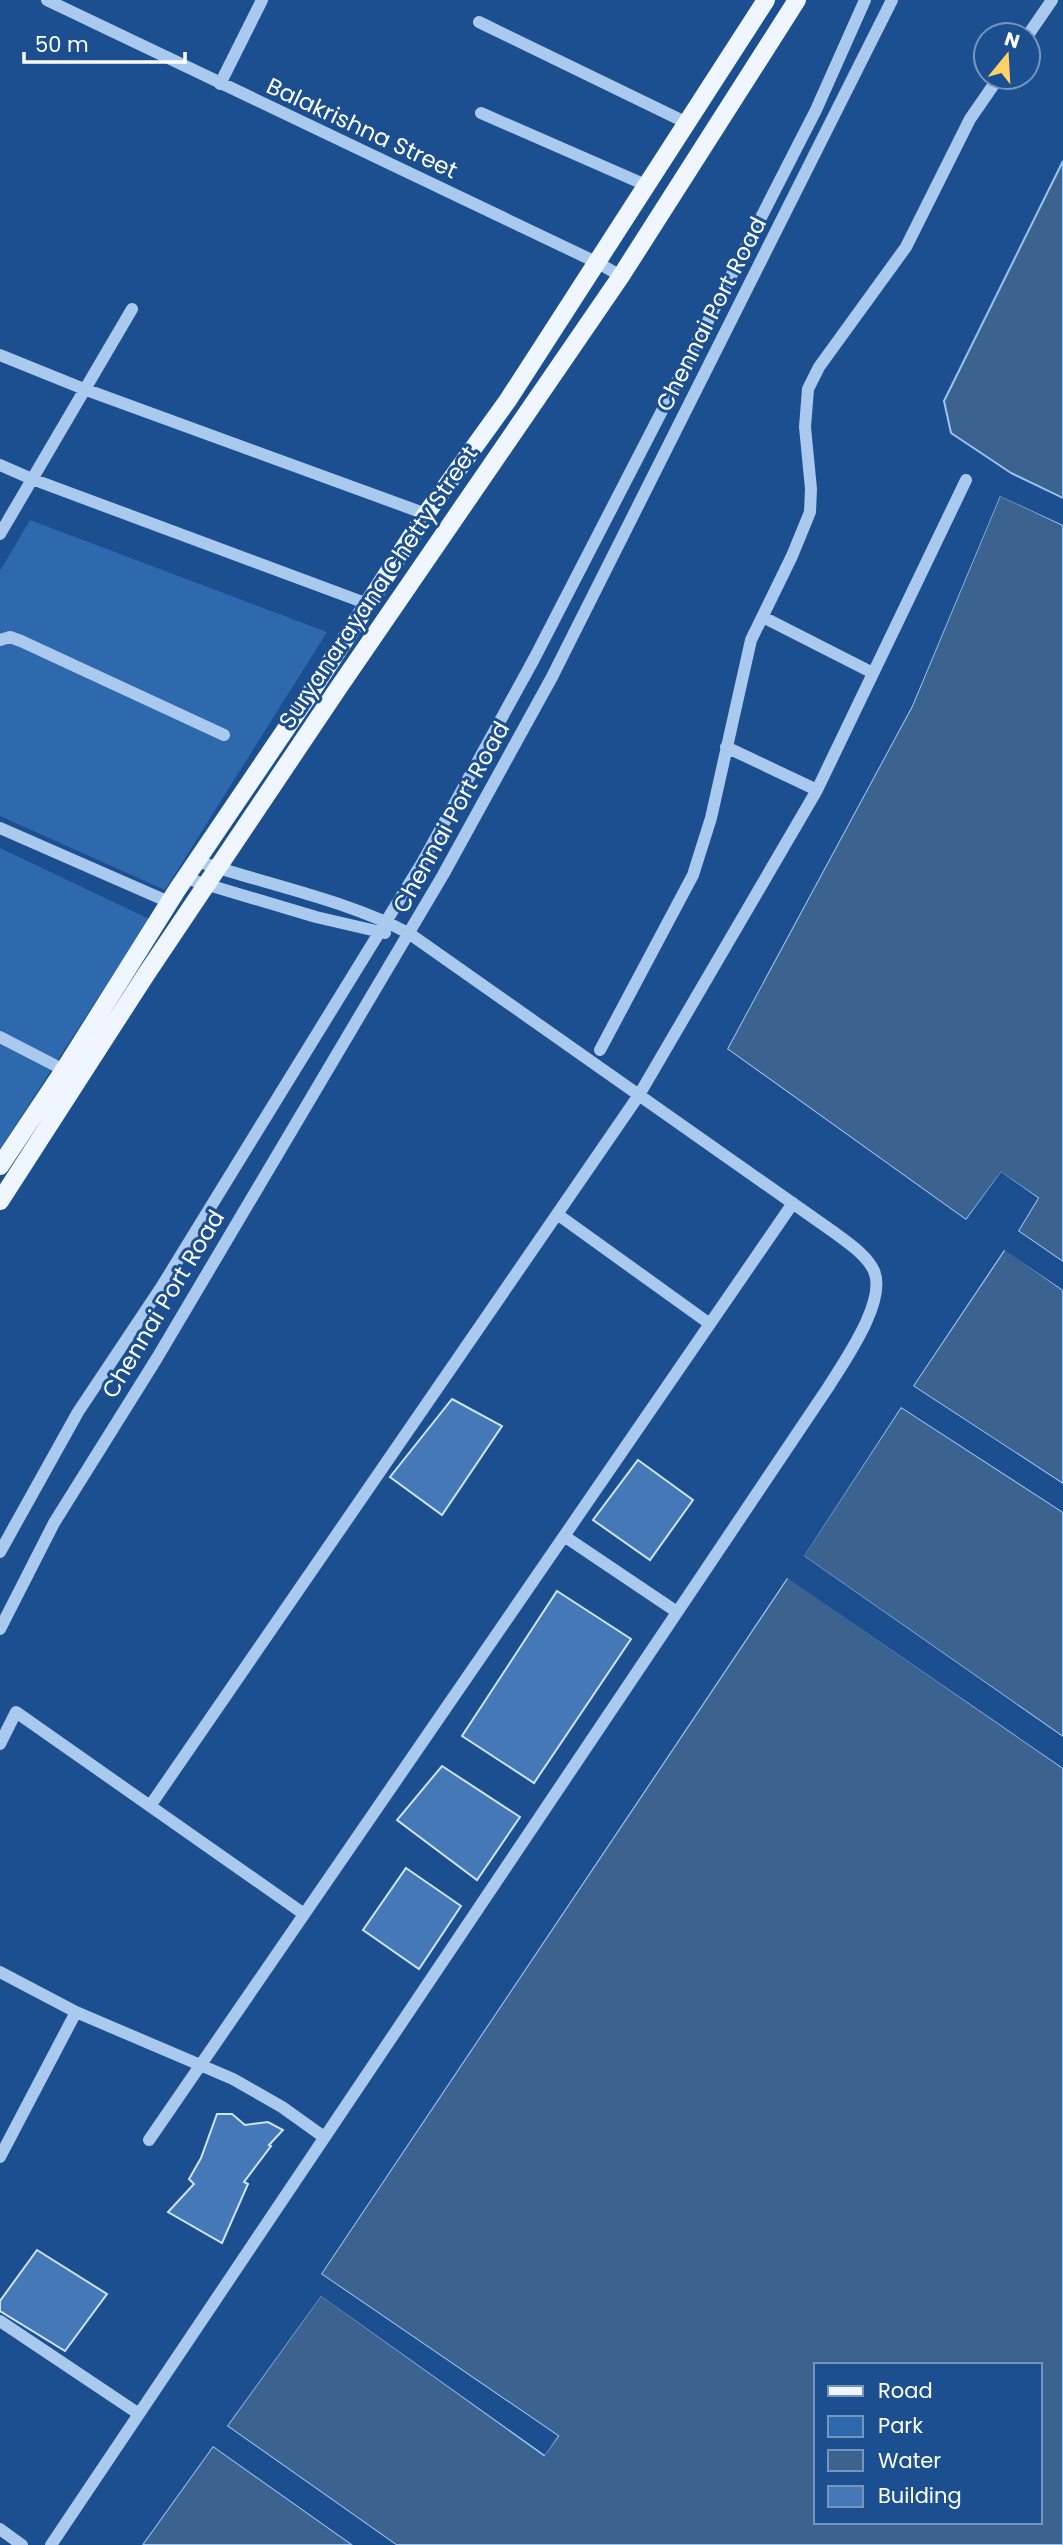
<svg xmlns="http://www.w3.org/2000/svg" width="1063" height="2545" font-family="Poppins,sans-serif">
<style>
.green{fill:#2e69ad}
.water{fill:#3c6290;stroke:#9cc4f0;stroke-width:2;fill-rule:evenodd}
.pier{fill:#1b4f8f}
.building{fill:#4478b7;stroke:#cfe3fa;stroke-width:2}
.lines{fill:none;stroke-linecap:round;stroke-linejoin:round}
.minor{stroke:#a9c9ee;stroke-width:12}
.major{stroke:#f0f6ff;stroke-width:18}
.labels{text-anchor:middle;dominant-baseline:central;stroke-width:6;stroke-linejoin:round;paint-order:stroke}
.street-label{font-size:23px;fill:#fff;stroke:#1b4f8f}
</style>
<rect width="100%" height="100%" fill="#1b4f8f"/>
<path class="green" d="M30,520L327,632L165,890L0,816V571Z
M0,848L149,919L0,1149Z"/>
<path class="water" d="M1063,161V498L1011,473L951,433L944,401Z
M1000,495L1063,525V1262L1018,1231L1038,1198L1001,1173L966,1220L727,1049L912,706Z
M1005,1249L1063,1290V1484L913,1386Z
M901,1407L1063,1512V1737L803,1556Z
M788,1577L1063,1768V2545H396L227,2426L321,2295L544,2455L558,2436L321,2274ZM816,2365H1040V2522H816Z
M213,2446L353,2545H142Z"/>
<path class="pier" d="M1000,492L1063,521V525L1000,496L912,706L727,1049L966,1220L1001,1172L1038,1198L1018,1231L1063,1262V1265L1015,1233V1229L1034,1199L1002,1177L969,1222L965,1224L723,1049L909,705L997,494Z
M1004,1246L1063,1286V1290L1004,1250L913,1386L1063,1484V1488L909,1387Z
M899,1404H903L1063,1508V1512L901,1407L804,1556L1063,1737V1740L800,1557Z
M789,1574L1063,1764V1768L787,1578L321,2274L558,2436L545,2455L321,2296L227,2426L396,2545H390L225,2429L224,2425L321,2292L544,2450L553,2437L319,2277L318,2273L785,1575Z
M213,2443L355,2542L356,2545H353L213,2446L142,2545H138Z"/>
<path class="building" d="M452,1399L502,1426L442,1515L390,1477Z
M638,1460L693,1500L650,1560L593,1520Z
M557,1591L631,1639L534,1783L462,1736Z
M442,1766L520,1817L477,1880L397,1820Z
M406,1868L461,1906L419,1969L363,1930Z
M217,2114H232L245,2125L268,2122L283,2130L269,2145L271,2146L244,2182L248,2184L222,2243L168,2212L194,2184L189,2179L201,2158Z
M37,2250L107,2294L65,2351L0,2311V2301Z"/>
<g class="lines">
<path class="minor" d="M47,0L598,263L621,276
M479,22L687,123
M1028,35L1052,0
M220,84L262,0
M481,113L648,186
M0,355L84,389L426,514
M0,465L32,479L368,604
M0,534L132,309
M763,617L873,673
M0,640L10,637L21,641L224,735
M726,747L817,790
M0,828L169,902
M185,878L316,917L385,933
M0,1037L64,1070
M600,1050L693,875L711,818L751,640L792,556L810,512L811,489L805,427L808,389L819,367L906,247L970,119L999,77
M557,1214L710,1324
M564,1536L677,1612
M0,1552L78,1412L162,1286L422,863L534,659L666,403L816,110L865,0
M0,1629L54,1523L157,1358L443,875L552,677L892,0
M0,1744L16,1712L304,1914
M150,1806L639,1095L817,790L966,480
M0,1972L76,2012L233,2079L282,2107L324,2137
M149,2140L793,1203
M0,2157L76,2012
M0,2321L139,2414
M0,2529L22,2545
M51,2545L829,1386C845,1360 887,1301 874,1271C867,1255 848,1243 835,1233L410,934C348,900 264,884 197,861"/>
<path class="major" d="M0,1166L64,1070L177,890L315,686L426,514L508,400L766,0
M0,1201L147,973L337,690L621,276L797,0"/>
</g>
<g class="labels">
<g class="street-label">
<text transform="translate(362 128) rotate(25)">Balakrishna Street</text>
<text transform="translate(711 314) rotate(-63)">Chennai Port Road</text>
<text transform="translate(378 587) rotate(-56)">Suryanarayana Chetty Street</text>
<text transform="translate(451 817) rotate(-61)">Chennai Port Road</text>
<text transform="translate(163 1304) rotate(-59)">Chennai Port Road</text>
</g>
</g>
<rect x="814" y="2363" width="228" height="161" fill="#1b4f8f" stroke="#7695bc" stroke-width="2"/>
<rect x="828" y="2386" width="35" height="10" fill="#f0f6ff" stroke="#7695bc" stroke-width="2"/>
<text x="878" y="2398" font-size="21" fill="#ffffff">Road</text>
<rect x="828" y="2416" width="35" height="21" fill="#2e69ad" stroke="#7695bc" stroke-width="2"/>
<text x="878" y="2433" font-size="21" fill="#ffffff">Park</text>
<rect x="828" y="2450" width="35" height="21" fill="#3c6290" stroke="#7695bc" stroke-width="2"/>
<text x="878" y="2468" font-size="21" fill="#ffffff">Water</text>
<rect x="828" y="2486" width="35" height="21" fill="#4478b7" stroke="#7695bc" stroke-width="2"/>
<text x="878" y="2503" font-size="21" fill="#ffffff">Building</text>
<g transform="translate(1007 56) rotate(18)"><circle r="33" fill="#1b4f8f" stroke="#7695bc" stroke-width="2"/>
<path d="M0-5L12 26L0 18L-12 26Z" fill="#ffd166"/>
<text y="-10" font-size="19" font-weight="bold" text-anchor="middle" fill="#ffffff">N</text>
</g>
<path d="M24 52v10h161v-10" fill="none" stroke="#ffffff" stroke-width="3.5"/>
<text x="35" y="52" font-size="21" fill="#ffffff" stroke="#1b4f8f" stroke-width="5" paint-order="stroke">50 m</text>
</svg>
